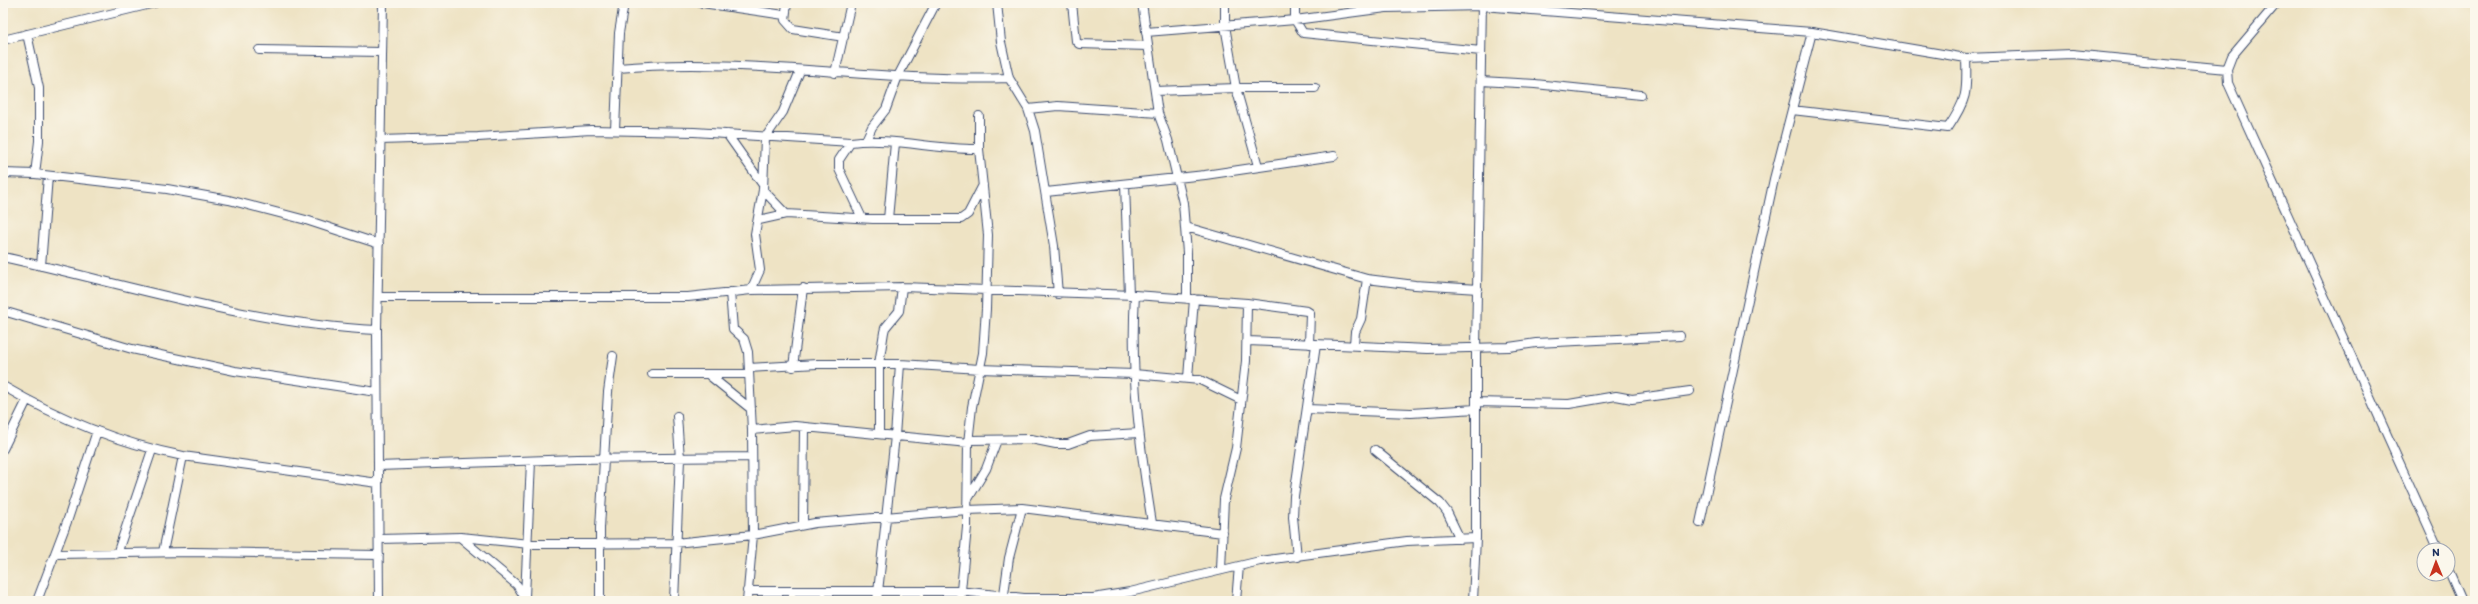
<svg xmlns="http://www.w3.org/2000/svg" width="2478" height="604" font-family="Itim,sans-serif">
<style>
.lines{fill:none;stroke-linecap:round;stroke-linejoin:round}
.street-casing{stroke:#3b4a6d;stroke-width:10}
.street{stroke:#fff;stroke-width:8}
</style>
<rect width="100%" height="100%" fill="#fbf7ec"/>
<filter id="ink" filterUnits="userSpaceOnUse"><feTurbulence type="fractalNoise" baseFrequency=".025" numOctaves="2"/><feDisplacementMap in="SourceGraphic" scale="8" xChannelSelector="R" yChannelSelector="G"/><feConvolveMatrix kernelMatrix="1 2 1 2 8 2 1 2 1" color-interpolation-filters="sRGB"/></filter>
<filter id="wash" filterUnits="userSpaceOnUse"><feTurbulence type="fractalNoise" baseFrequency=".012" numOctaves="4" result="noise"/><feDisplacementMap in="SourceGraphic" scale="16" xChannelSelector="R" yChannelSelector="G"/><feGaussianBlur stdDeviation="0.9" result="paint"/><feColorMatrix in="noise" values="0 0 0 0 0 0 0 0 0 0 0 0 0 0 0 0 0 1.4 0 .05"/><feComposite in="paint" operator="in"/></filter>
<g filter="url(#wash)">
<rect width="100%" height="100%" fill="#eee3c4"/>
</g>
<g filter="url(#ink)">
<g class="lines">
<g class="street-casing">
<path id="street" d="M702,3L784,15
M787,3L785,20L793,29L844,37
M997,3L1001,42L1009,78L1028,109L1035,131L1054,246L1058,294
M1072,3L1076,41L1079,44L1148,46
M1142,3L1158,113L1168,140L1183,203L1187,253V299
M1295,3V20L1303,33L1481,51
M2277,3L2232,56L2227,69L2228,83L2439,550
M1146,32L1295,20L1386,8L1482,6L1812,32L1966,58L2072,54L2227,69
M27,34L39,88V141L35,174
M3,40L155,3
M259,50L382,52
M618,68C748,56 879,83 1009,78
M835,73L851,3
M1481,81L1535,84L1641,95
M1155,91L1236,88L1225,26V3
M1028,109L1058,106L1158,113
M1792,110L1948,128C1968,98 1967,92 1966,58
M979,116V149
M615,130L619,33L624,3
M727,134L763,185
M380,140L478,137L591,130L694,132L851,142C891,137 937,150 979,149L988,235L986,309L983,353L972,407L968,443L967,527L960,601
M866,140L872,127L886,109L898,76L936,3
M851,142L839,160V169L862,218
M1258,166L1236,88H1315
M3,173L35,174L167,189L229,200L306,220L379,244
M1125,184L1129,295
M763,190L786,214
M1046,192L1205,175L1334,156
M888,219L895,143
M759,220L786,214L873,219H961L968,214L983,185
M1186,227L1367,279L1415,285L1478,289
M3,257C127,284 249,324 377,330
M41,266L48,176
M751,290L760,270L755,234L763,190L765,138L783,112L800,71
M730,292L733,329L744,339L748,352L752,430L753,535L747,601
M1135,295C1130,372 1140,448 1152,523
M378,297H688L751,290L902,287L1135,295L1247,303L1246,361L1236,448L1224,499L1221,570
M1247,303L1307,311L1310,313L1309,344
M3,311L132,349L235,371L377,392
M1248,341L1428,349L1509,347L1536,343L1680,336
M1354,344L1355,332L1361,319L1367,279
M793,367L803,288
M749,368L817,364H900L980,369L1134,374L1200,380L1241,400
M652,374H749
M710,376L751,409
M1188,378L1194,299
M3,386C59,419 119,443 183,456L378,483
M1476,402L1569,404L1616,396L1632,399L1690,391
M1307,409L1411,413L1476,409
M752,430L795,426L968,443
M879,434V364L884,332L885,328L899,311L902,287
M969,440L1031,439L1056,444H1068L1090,436L1139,433
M3,449L27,400
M1375,450L1440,503L1447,512L1460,539
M378,466L577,459L751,457
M968,499L986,469L997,440
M1700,523L1774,179L1812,32
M803,524L804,427
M461,538L517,585L525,598
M380,539L461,537L529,544L675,543L753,535L815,523L967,510L1022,508L1223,533
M163,552L183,456
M55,554L191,552L379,555
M117,554L152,450
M1297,557L1293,517L1294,496L1316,345
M2448,569L2462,601
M747,591H960L1024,598H1093L1130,592L1260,561L1407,541L1476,538
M1004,594L1009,558L1022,508
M525,597L531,461
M37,601L68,519L97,431
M379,601L377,330L383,3
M600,601V528L608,392L613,356
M674,601L680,459L677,416
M877,601L895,436L900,364
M1236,601L1239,566
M1473,601L1476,538V348L1482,3"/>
</g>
<use href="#street" class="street"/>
</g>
</g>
<rect width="2478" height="604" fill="none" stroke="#fbf7ec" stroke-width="16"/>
<g transform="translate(2436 562) rotate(359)"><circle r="19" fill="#fbf7ec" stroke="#a1a7b3"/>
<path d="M0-3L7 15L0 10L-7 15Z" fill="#c8321e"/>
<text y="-6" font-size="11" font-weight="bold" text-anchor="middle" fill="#1b2f5e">N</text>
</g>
</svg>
